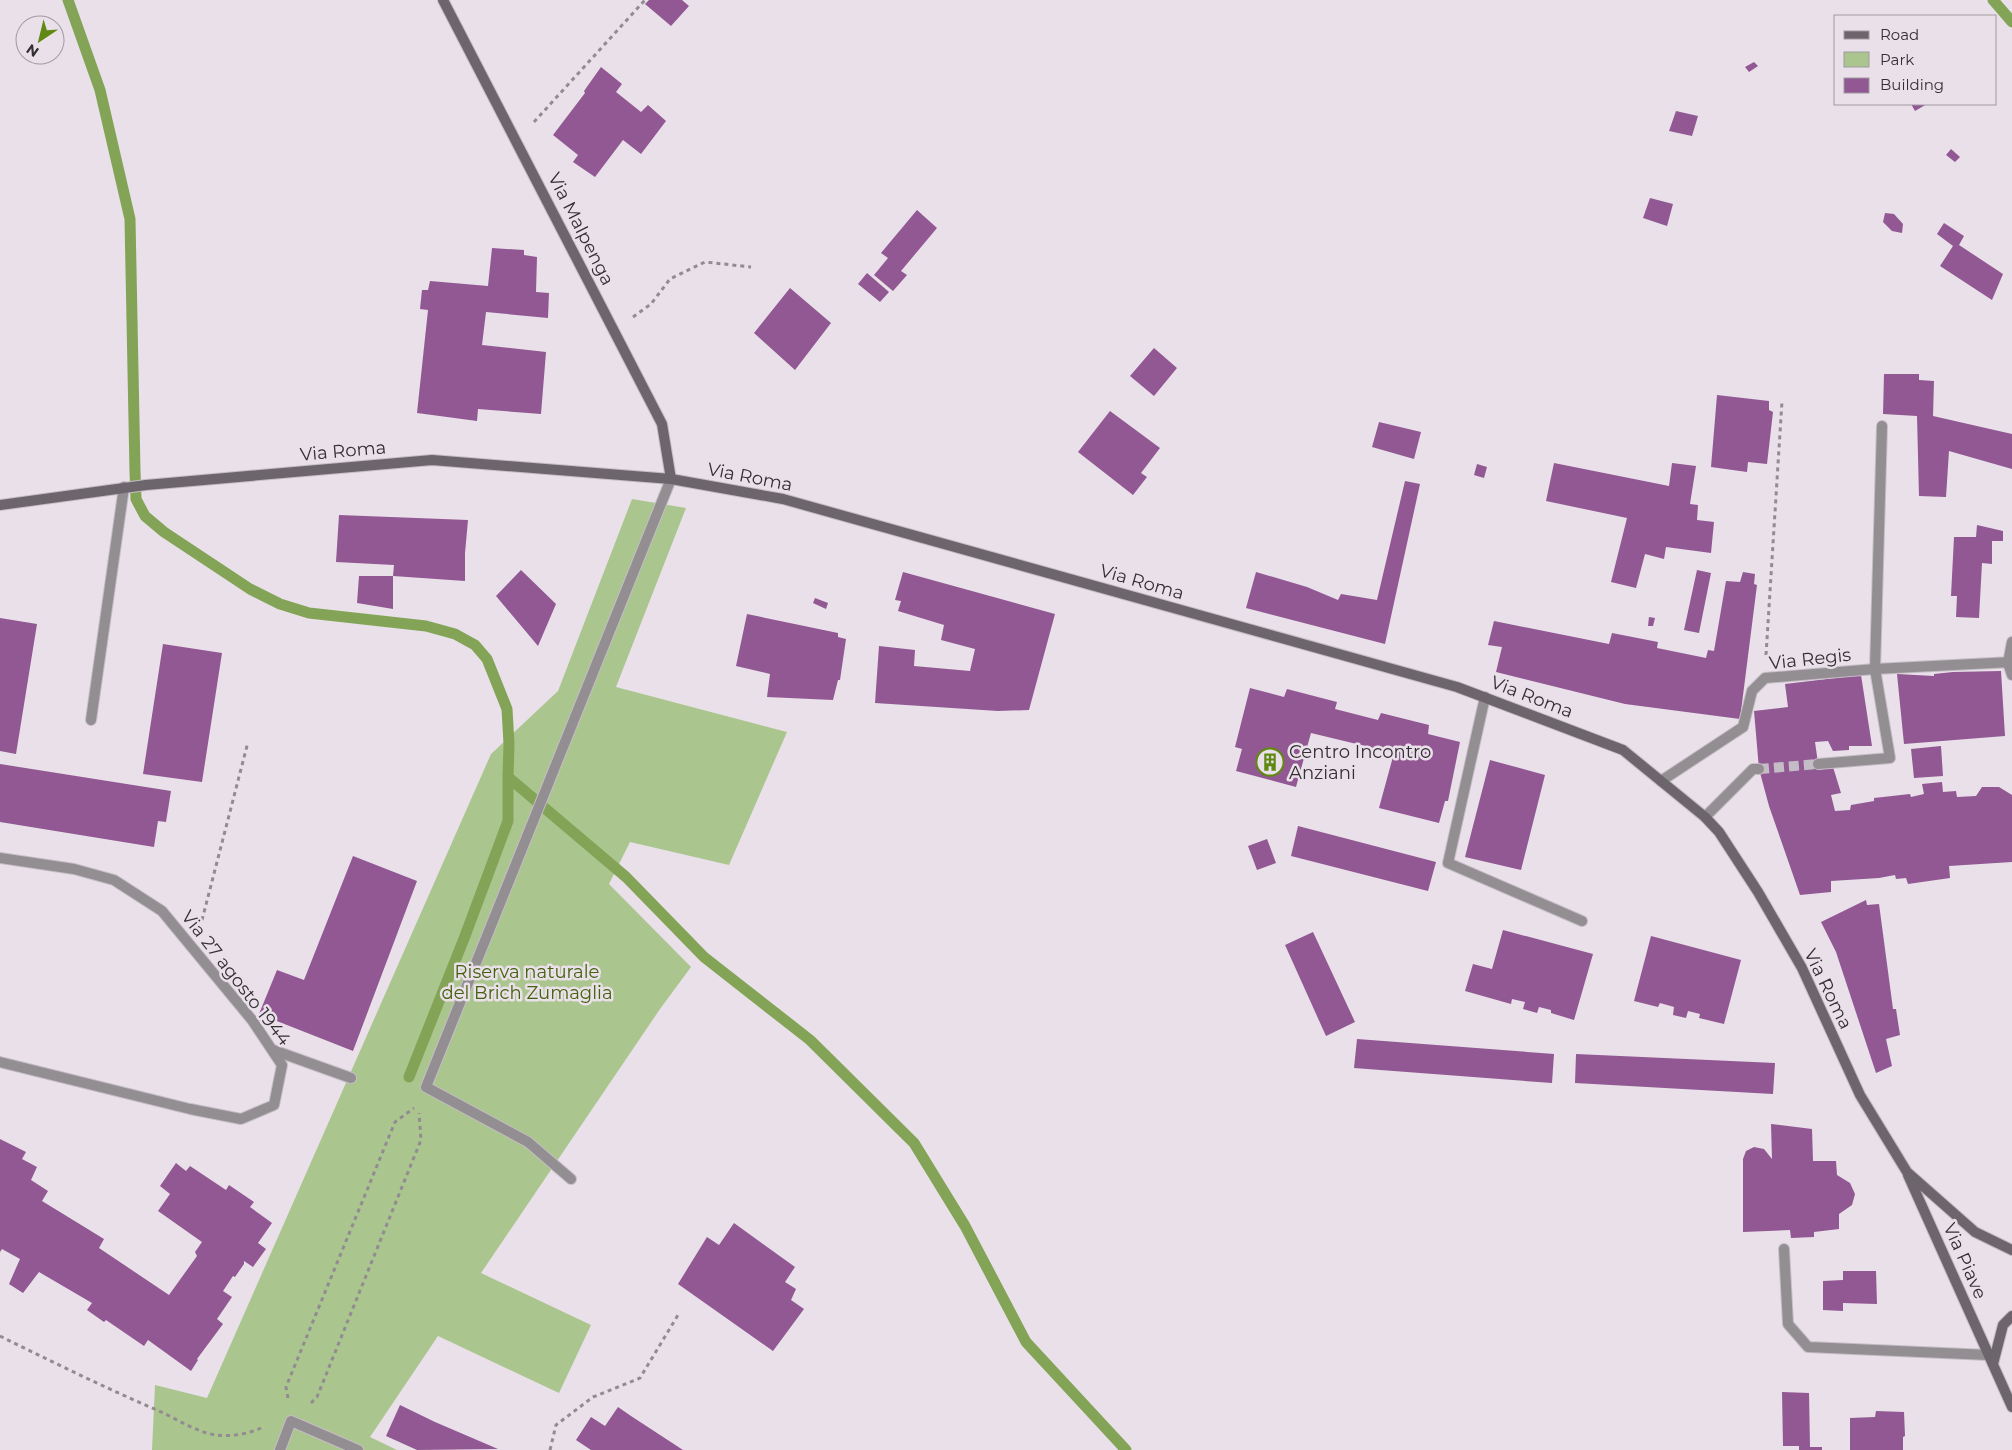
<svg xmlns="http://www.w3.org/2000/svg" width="2012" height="1450" font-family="Montserrat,sans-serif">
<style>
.green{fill:#abc58e}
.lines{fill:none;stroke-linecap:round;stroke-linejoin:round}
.stream{stroke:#83a457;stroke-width:11}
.building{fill:#915893}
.street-tunnel{stroke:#c5bdc5;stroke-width:10;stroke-dasharray:10 5;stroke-linecap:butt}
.lane-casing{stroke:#c5bdc5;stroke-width:12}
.street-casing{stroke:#c5bdc5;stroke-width:12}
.secondary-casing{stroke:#c5bdc5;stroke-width:12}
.path{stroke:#928b92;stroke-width:3;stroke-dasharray:4 4;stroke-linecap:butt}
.lane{stroke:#928e92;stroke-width:10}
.street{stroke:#928e92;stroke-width:10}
.secondary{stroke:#6c666c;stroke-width:10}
.labels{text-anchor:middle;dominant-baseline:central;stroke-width:5;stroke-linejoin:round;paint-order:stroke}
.street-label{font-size:18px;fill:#332f33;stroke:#e9e0e9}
.poi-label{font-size:18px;fill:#332f33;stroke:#e9e0e9;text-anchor:start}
.park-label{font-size:18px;fill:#44610c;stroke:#e9e0e9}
</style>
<rect width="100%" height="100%" fill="#e9e0e9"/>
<path class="green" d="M632,499L686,508L616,687L787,732L729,865L630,842L609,884L691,967L660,1009L481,1273L591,1325L559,1393L438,1336L370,1437L397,1450H152L155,1385L207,1398L491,754L558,691Z"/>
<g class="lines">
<path class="stream" d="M68,0L100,90L130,219L135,471L136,499L145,516L164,532L250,589L280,604L309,613L426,626L455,634L475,645L487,659L507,709L509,744L508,777L626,877L704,957L810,1040L914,1143L965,1226L1026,1342L1126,1450
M1993,0L2012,22
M409,1077L465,936L508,821V777"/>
</g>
<path class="building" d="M649,0H682L689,6L671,26L645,4Z
M1754,62L1758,66L1749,72L1745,67Z
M601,67L622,84L616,92L641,112L648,105L666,121L641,154L623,140L595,177L573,162L578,155L553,135L585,93L584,91Z
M1911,104H1927L1915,111Z
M1676,111L1698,116L1692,136L1669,131Z
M1951,149L1960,157L1955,162L1946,155Z
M1650,198L1673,204L1667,226L1643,218Z
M917,210L937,228L901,271L907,275L893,291L874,275L888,258L881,253Z
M1885,213L1894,214L1903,224L1902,233L1892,231L1883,222Z
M1944,223L1964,236L1959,245L2003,274L1992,300L1940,266L1953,246L1937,234Z
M492,248L524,250V255L537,257L536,292L549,293L548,318L486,312L482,345L546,352L541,414L478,409L477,421L417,413L428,310L420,309L422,290H428L430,281L488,286Z
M867,273L889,292L880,302L858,284Z
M790,288L831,323L795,370L754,333Z
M1154,348L1177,368L1154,396L1130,376Z
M1884,374H1919V380L1934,381L1933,416L2012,434V469L1949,451L1946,497L1919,496L1917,416L1883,414Z
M1717,395L1769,401V410L1773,412L1767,464L1748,462L1747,472L1711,467Z
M1110,411L1160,448L1141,473L1147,477L1133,495L1078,452Z
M1379,422L1421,432L1414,459L1372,447Z
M1554,463L1669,486L1672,463L1696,466L1690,504L1698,505L1697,520L1714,522L1711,553L1666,547L1664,559L1645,554L1636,588L1611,582L1627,518L1546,501Z
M1477,464L1487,467L1484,478L1474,475Z
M1405,481L1420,484L1385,644L1246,608L1256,572L1307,587L1338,600L1341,594L1377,600Z
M339,515L468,520L465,553V581L393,576V609L357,603L359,576H393L394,565L336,562Z
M1977,525L2003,531V541H1992V564L1982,563L1979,618L1956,617L1957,596H1951L1954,537H1976Z
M521,570L556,604L538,646L496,596Z
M1697,570L1711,573L1699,633L1684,630Z
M903,572L1055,614L1029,710L998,711L875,703L879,646L915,650L914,666L970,671L975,649L941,640L944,625L898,611L901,601L895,600Z
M1743,572L1755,574L1754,584L1757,585L1740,719L1625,704L1496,672L1502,647L1488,645L1494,621L1609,644L1612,633L1658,642L1657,648L1706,658L1708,650L1714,651L1726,581L1740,582Z
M815,598L828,603L826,609L813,603Z
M747,614L838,633V637L846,639L840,680H838L833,700L767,697L770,674L736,666Z
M1649,617L1655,618L1653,626H1648Z
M0,618L37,624L16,754L0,751Z
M163,644L222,653L202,782L143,774Z
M2001,671L2005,736L1904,744L1897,674L1934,676V674L1953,672Z
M1861,675L1872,746H1849V750L1833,751L1828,741L1815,742L1819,770L1833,767L1841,793L1831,795L1835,811L1850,810L1851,805L1874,801V798L1910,794L1911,797L1924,794L1922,784L1942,782L1943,792L1956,791L1957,797L1976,796L1982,787H1999L2012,795V862L1949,866L1950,878L1908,884L1906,878L1896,879L1895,875L1879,878L1831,881V892L1800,895L1769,806L1759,769L1754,711L1788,707L1785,684Z
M1250,688L1284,697L1287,689L1337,702L1335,709L1378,720L1381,713L1429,725L1428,734L1460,742L1448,801H1445L1439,823L1379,808L1394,753L1311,733L1296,787L1236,771L1242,749L1235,747Z
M1941,746L1943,776L1914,778L1911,749Z
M1490,760L1545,775L1521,870L1465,857Z
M0,764L171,791L166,822L158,821L154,847L0,822Z
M1298,826L1436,862L1428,891L1291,856Z
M1267,839L1276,863L1257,870L1248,846Z
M353,856L417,881L353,1051L259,1014L277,970L304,980Z
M1866,900L1867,905L1879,904L1893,1009H1896L1900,1035L1886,1039L1892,1066L1876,1073L1836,952L1821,922Z
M1503,930L1593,954L1574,1020L1551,1013V1010L1539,1007L1537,1013L1523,1009L1525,1002L1512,999L1511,1004L1465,991L1473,964L1492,969Z
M1313,932L1355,1022L1326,1036L1285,945Z
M1651,936L1741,960L1724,1024L1699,1018L1700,1014L1688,1011L1686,1018L1673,1015L1674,1007L1660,1003L1658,1007L1634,1001Z
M1357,1039L1554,1054L1552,1083L1354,1068Z
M1576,1054L1775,1063L1773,1094L1575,1083Z
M1771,1124L1812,1129L1813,1161H1836L1837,1175L1850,1183L1855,1194L1852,1205L1839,1214V1229L1814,1232V1237L1791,1238L1790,1230L1743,1232V1159L1746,1151L1754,1147L1764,1149L1772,1159Z
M0,1139L26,1152L22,1159L37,1167L31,1180L48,1191L42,1201L104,1239L99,1248L169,1295L197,1256L195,1252L202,1242L158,1211L170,1194L160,1186L176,1163L186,1171L190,1166L226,1190L229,1185L254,1202L250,1207L272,1223L258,1243L266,1249L253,1267L244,1261V1264L235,1277L233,1276L223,1291L232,1297L217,1319L223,1324L197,1359L198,1360L191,1371L148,1340L144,1346L106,1320L104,1322L87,1310L92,1303L39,1272L23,1293L9,1284L20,1259L2,1249L0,1252Z
M734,1223L795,1267L785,1282L796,1289L791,1300L804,1309L773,1351L678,1284L707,1237L719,1245Z
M1843,1271H1876L1877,1304L1843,1303V1311L1823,1310V1281L1843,1280Z
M1782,1392L1809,1393L1810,1447H1822V1450H1799V1446H1783Z
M400,1405L435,1422L498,1449L417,1450L386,1436Z
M618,1407L631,1416L683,1450H591L576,1440L591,1417L605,1426Z
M1876,1411L1904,1412L1905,1436L1903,1437V1450H1850V1418L1875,1417Z"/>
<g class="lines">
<path class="street-tunnel" d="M1759,769L1818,764"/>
<g class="lane-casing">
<path id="lane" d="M91,720L124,487
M273,1050L351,1078
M571,1179L528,1142L426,1087L671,479"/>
</g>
<g class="street-casing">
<path id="street" d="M2012,642L2008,663L2012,675
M1485,697L1448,863L1582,921
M1818,764L1890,758L1875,669L1882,426
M1661,781L1743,727L1752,691L1765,678L1875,669L2012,662
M1705,817L1753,769H1759
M0,858L74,869L114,880L162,911L252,1020L282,1065L274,1105L241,1119L190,1109L0,1062
M1784,1249L1788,1324L1808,1347L1988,1355
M280,1450L291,1421L358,1450"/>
</g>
<g class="secondary-casing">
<path id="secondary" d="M443,0L662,424L671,479
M0,505L146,485L432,460L671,479L783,499L1457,687L1623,750L1705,817L1719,832L1758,892L1802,968L1860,1095L1907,1172L1975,1232L2012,1250
M1908,1175L2012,1407
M1993,1364L2003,1325L2012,1316"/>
</g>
<path class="path" d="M534,122L645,0
M633,317L651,304L670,279L705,262L751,267
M1766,655L1782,401
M202,920L248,742
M0,1336C52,1362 106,1388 159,1411C177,1419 196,1432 216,1435C230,1437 248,1434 261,1428
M288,1398L286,1387L395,1122L414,1108
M311,1403L317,1397L421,1140L419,1113
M550,1450L556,1425L593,1397L640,1378L678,1315"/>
<use href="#lane" class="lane"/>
<use href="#street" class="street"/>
<use href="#secondary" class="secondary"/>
</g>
<defs>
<g id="building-ring" transform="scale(1.4375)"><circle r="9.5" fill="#e9e0e9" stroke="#608812" stroke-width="1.5"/><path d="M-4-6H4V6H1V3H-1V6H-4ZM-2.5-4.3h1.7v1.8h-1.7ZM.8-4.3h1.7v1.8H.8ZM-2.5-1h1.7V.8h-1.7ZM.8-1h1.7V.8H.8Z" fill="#608812"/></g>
</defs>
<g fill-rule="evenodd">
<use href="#building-ring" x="1270" y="762"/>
</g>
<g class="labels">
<g class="street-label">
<text transform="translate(581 229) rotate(63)">Via Malpenga</text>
<text transform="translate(343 451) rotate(-5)">Via Roma</text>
<text transform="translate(750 477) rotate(11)">Via Roma</text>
<text transform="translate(1142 582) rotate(16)">Via Roma</text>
<text transform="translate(1810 659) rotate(-6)">Via Regis</text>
<text transform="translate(1532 697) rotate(21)">Via Roma</text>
<text transform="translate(236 978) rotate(52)">Via 27 agosto 1944</text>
<text transform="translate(1828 989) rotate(64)">Via Roma</text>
<text transform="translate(1965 1261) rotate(66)">Via Piave</text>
</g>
<g class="poi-label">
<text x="1289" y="752">Centro Incontro<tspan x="1289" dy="21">Anziani</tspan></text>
</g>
<g class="park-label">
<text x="527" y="972">Riserva naturale<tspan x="527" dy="21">del Brich Zumaglia</tspan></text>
</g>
</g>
<rect x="1834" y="15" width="162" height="90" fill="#e9e0e9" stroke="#a099a0"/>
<rect x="1844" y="31" width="25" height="8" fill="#6c666c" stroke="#a099a0"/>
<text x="1880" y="40" font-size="15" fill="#332f33">Road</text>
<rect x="1844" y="52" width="25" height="15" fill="#abc58e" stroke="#a099a0"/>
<text x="1880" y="65" font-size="15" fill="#332f33">Park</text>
<rect x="1844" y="78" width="25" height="15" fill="#915893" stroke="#a099a0"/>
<text x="1880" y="90" font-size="15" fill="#332f33">Building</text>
<g transform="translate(40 40) rotate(215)"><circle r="24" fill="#e9e0e9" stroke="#a099a0"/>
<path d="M0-4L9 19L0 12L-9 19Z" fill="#608812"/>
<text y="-8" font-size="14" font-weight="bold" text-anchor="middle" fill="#332f33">N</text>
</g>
</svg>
